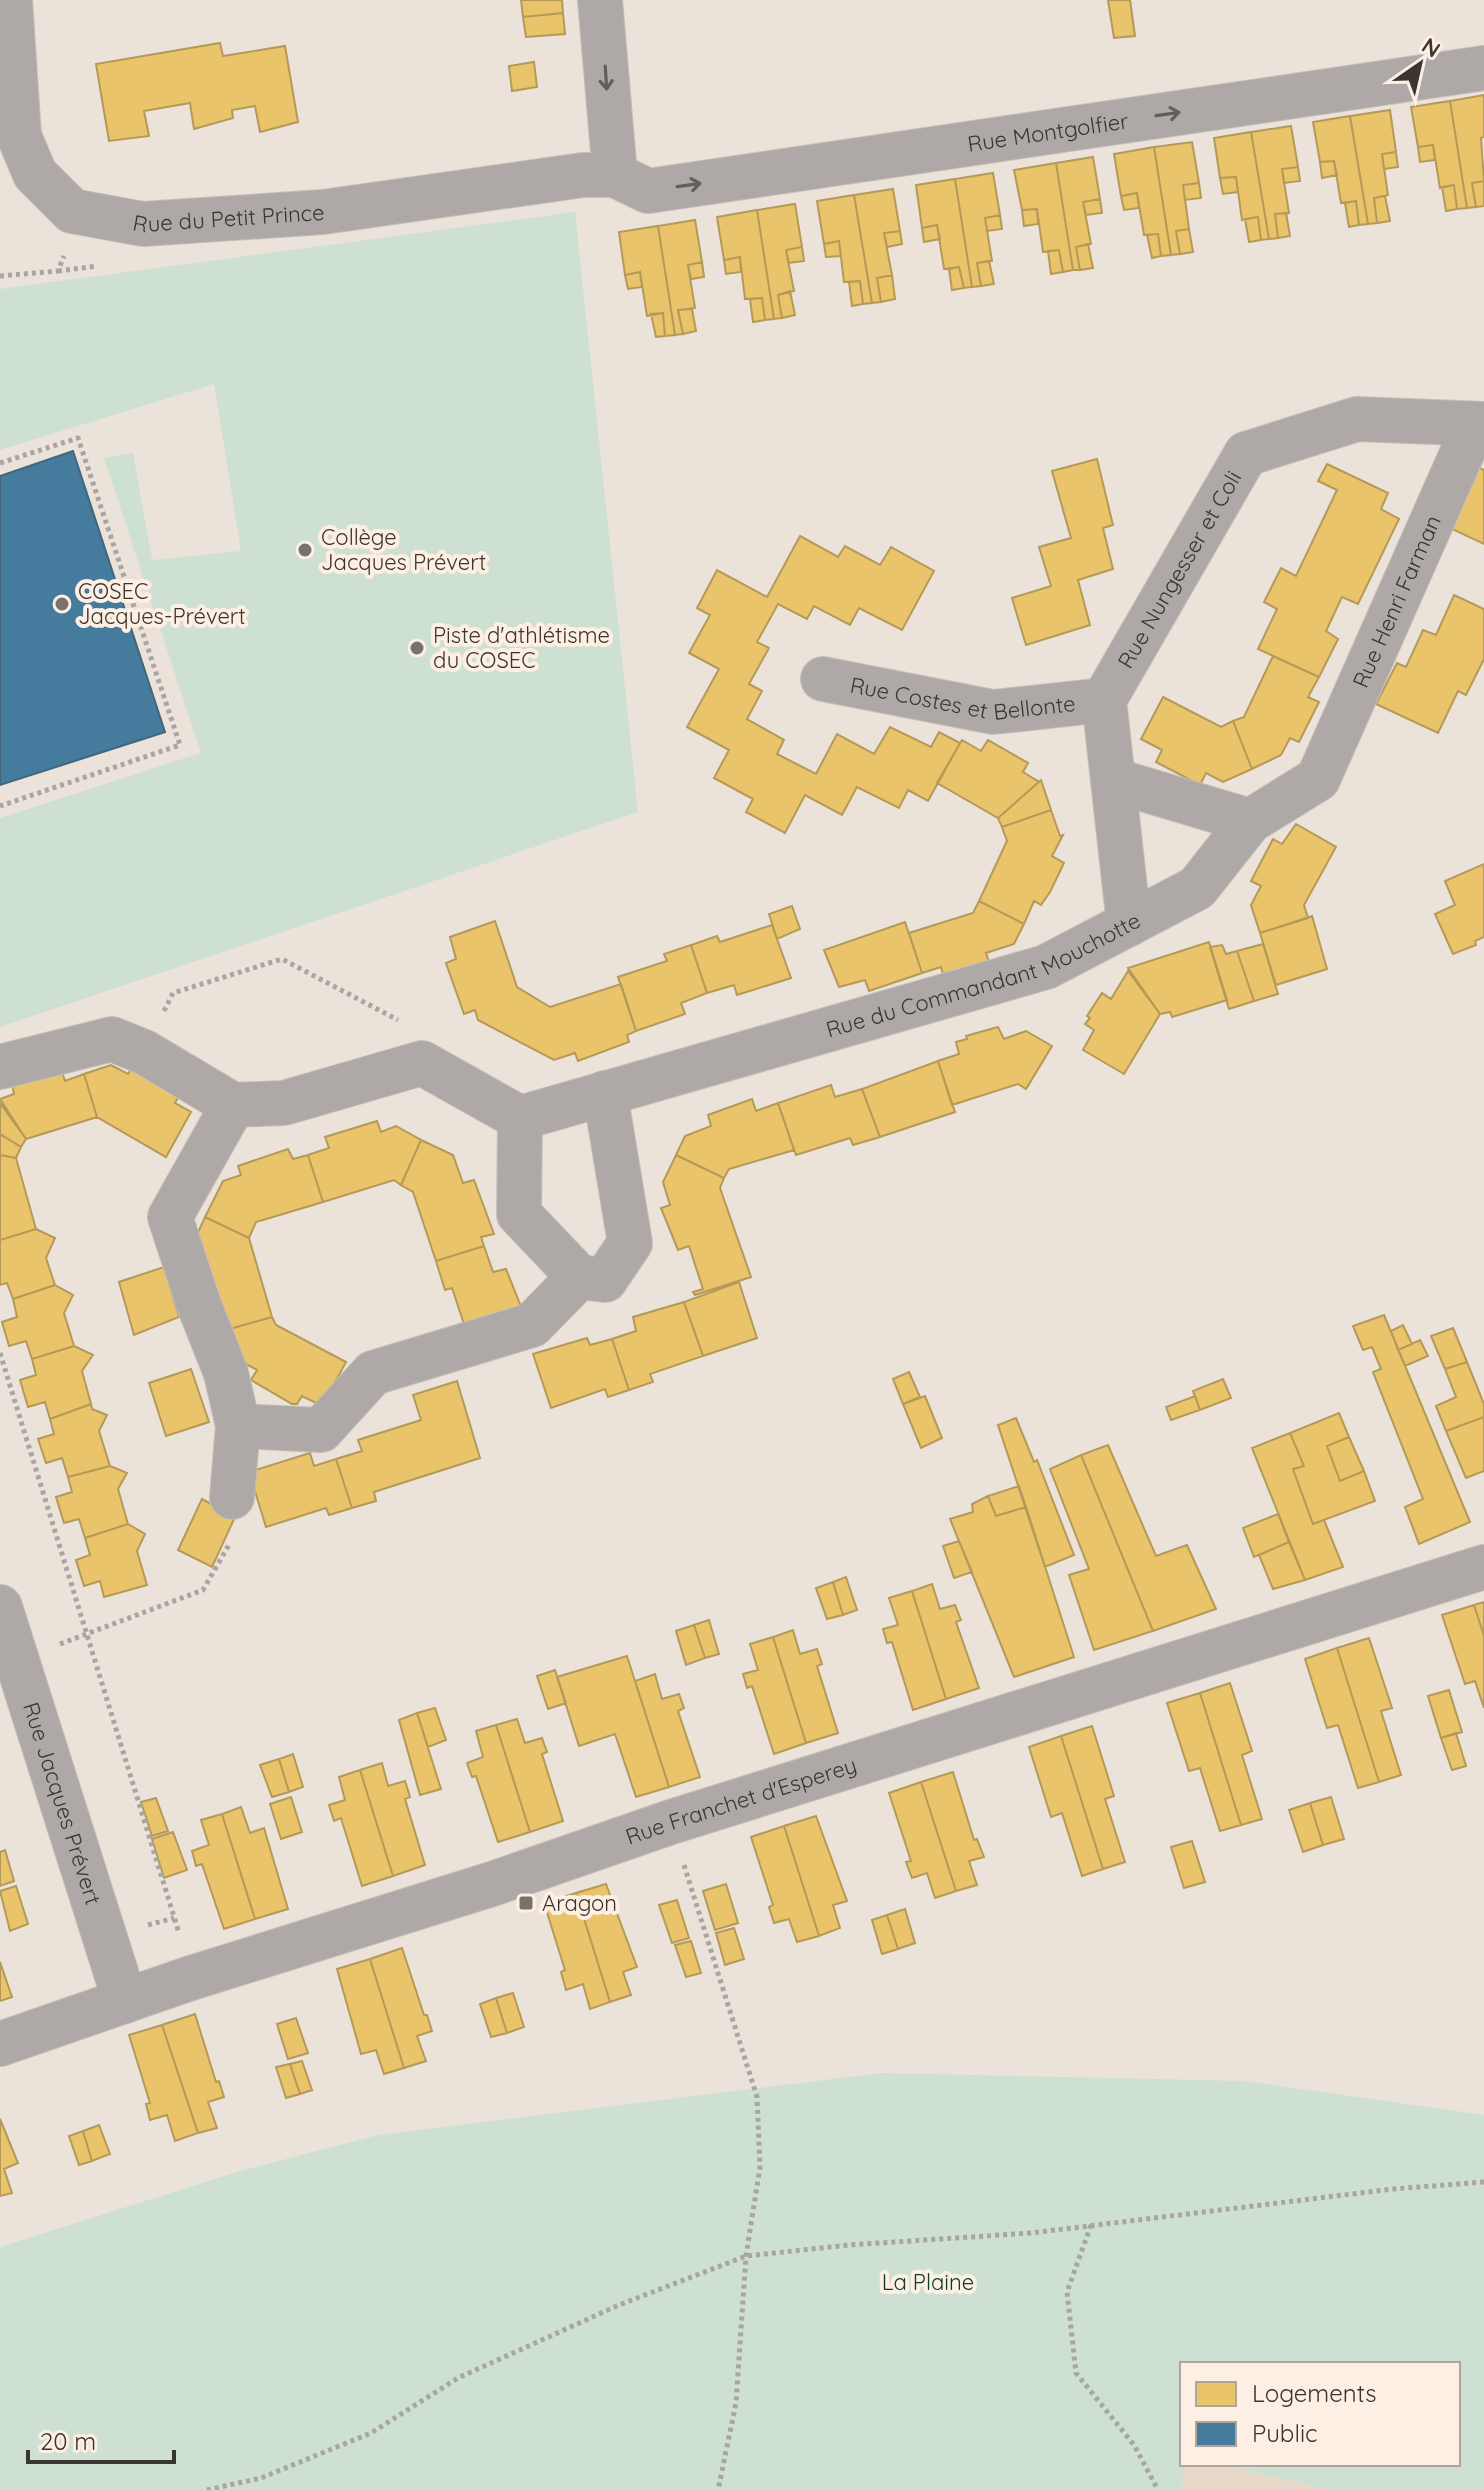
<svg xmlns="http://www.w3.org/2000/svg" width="1484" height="2490" font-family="Quicksand,sans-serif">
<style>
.built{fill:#e8d8c9}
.green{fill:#cee0d1}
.homes{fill:#e9c46a;stroke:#b59958;stroke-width:2}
.public{fill:#457b9d;stroke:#42667c;stroke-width:2}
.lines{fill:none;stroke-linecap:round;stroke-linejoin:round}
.minor-casing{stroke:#c6bfb9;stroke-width:46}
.path{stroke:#a9a5a2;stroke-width:5;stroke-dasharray:4 4;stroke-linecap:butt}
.minor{stroke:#aea9a6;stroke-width:44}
.oneway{stroke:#635e59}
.poi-dot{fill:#79726a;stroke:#fdefe3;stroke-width:3}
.labels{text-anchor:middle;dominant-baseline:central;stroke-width:8;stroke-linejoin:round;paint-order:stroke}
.street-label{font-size:22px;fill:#3b352f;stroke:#fdefe3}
.poi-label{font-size:22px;fill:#3b352f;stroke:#fdefe3;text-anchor:start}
.park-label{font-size:22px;fill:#0a3e2c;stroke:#fdefe3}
</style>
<rect width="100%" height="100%" fill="#ebe2d9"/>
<path class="built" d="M1185,2464H1213L1333,2490H1181Z"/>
<path class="green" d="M575,212L638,812L0,1027V818L201,753L104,458L133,453L152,560L241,551L214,384L0,450V289Z
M881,2073L1244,2081L1484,2115V2490H1333L1213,2464H1458V2364H1182L1185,2464L1181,2490H0V2247L237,2172L378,2135Z"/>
<path class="homes" d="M521,0H562L563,13L523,17Z
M1108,0H1130L1135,36L1114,38Z
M563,13L565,34L526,37L523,17Z
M220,43L223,56L285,46L298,122L260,132L255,106L232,110L233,118L194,129L190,103L144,111L149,136L109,141L96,64Z
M534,62L537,87L512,91L509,66Z
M1484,95V137L1481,138L1484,181L1472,183L1476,207L1467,208L1450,101Z
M1450,101L1467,208L1457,209L1454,185L1440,188L1433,145L1418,147L1411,107Z
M1390,110L1396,152L1382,154L1388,195L1374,198L1377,223L1368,224L1350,116Z
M1350,116L1368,224L1359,225L1356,201L1341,203L1334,161L1320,162L1313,122Z
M1291,126L1298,167L1282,169L1289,213L1275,214L1278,238L1269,239L1251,132Z
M1251,132L1269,239L1261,240L1258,217L1242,220L1236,177L1220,178L1214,138Z
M1192,142L1199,183L1183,185L1189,229L1176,231L1180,254L1171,255L1154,147Z
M1433,145L1435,160L1420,162L1418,147Z
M1154,147L1171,255L1161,256L1158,234L1144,235L1137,193L1121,196L1114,154Z
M1396,152L1398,167L1384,169L1382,154Z
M1093,157L1100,199L1083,202L1091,244L1076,247L1080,270H1073L1056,163Z
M1334,161L1337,175L1322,178L1320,162Z
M1056,163L1073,270L1063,272L1059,250L1043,252L1037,209L1022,210L1014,170Z
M1298,167L1300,181L1284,183L1282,169Z
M993,173L1000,215L985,218L992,261L977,263L981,286L972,287L955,179Z
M1236,177L1238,192L1223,194L1220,178Z
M955,179L972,287L964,288L959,267L944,269L937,225L922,228L916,185Z
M1484,181V206L1476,207L1472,183Z
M1199,183L1201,198L1185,200L1183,185Z
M1454,185L1457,209L1446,211L1442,187Z
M893,189L900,231L884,233L892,275L877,278L881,302L872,303L854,195Z
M1137,193L1139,208L1124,210L1121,196Z
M854,195L872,303L863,304L860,281L844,282L839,241L824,244L817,201Z
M1385,196L1390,221L1377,223L1374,198Z
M1100,199L1102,213L1086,215L1083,202Z
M1356,201L1359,225L1349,227L1345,203Z
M795,204L802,247L786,250L794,291L778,295L782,318L774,319L757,210Z
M1037,209L1038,224L1024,226L1022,210Z
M757,210L774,319L765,320L762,298L745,299L740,257L724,260L717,217Z
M1286,213L1290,236L1278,238L1275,214Z
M1000,215L1002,229L987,231L985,218Z
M1258,217L1261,240L1249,242L1245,219Z
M695,220L702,262L688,265L695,308L678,310L683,334L675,335L658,226Z
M937,225L940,239L924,242L922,228Z
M658,226L675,335L665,336L663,313L647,316L640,272L625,275L619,232Z
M1189,229L1193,252L1180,254L1176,231Z
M900,231L902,244L887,247L884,233Z
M1158,234L1161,256L1152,258L1147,235Z
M839,241L841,256L826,257L824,244Z
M1088,244L1093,268L1080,270L1076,247Z
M802,247L804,261L789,263L786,250Z
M1059,250L1063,272L1051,274L1048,251Z
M740,257L741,272L726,274L724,260Z
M989,261L994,284L981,286L977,263Z
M702,262L704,277L691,279L688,265Z
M959,267L964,288L952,290L949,269Z
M640,272L642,287L628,289L625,275Z
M892,275L895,299L881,302L877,278Z
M860,281L863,304L852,306L849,282Z
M790,291L795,315L782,318L778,295Z
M762,298L765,320L753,322L750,299Z
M692,309L696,331L683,334L678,310Z
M663,313L665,336L656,337L651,314Z
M1097,459L1113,525L1103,528L1113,569L1078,580L1090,625L1026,645L1012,598L1051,586L1039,547L1071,538L1052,471Z
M1327,464L1388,493L1381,509L1399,519L1358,604L1342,597L1326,631L1338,639L1319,677L1258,649L1277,609L1264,602L1281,568L1296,576L1337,490L1318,481Z
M1474,465L1484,470V544L1448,527Z
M800,536L838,557L845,546L880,565L891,547L934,571L902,630L859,608L850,625L814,606L807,619L778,604L757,642L769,648L749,684L762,691L747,719L784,740L777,754L816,774L837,734L874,754L890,727L931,747L939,732L960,743L928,801L908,790L899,808L857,787L842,815L805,795L785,833L746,812L753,799L714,778L729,750L687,727L719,669L689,653L710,615L697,608L717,570L767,597Z
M1454,595L1484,609V659L1466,695L1458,691L1438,733L1376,704L1397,663L1406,667L1423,630L1436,635Z
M1273,656L1319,677L1308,697L1319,702L1299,742L1290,738L1281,755L1252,769L1233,721L1244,717Z
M1163,697L1221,727L1233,721L1252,769L1223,782L1206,773L1200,785L1156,762L1162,750L1141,739Z
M962,740L981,751L988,740L1028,763L1023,772L1039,782L998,818L937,783Z
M1041,780L1051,810L1002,827L998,818Z
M1051,810L1060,836L1063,835L1052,856L1064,863L1050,892L1041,905L1034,901L1024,924L979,901L1007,841L1002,827Z
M1296,824L1336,847L1304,905L1308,918L1260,933L1251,905L1261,886L1251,881L1273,839L1282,844Z
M1484,864V937L1475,941L1476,945L1453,954L1435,914L1455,905L1445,881Z
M979,901L1024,924L1014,944L986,953L989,962L943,974L941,967L922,973L909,933L973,913Z
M792,906L800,929L777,939L769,914Z
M1312,916L1327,969L1276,985L1260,933Z
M495,921L517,987L550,1007L621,984L636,1031L627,1035L629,1042L578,1061L575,1053L554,1060L478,1020L475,1010L464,1014L446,963L456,959L450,937Z
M905,922L922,973L869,991L865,980L839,987L824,950Z
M772,925L791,978L737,995L734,985L707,993L691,945L717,936L720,942Z
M1209,942L1227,1000L1172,1017L1170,1012L1160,1014L1128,968Z
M1263,944L1278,994L1254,1001L1237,951Z
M691,945L707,993L681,1003L685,1014L636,1031L618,977L667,961L664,954Z
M1222,945L1226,954L1237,951L1254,1001L1229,1009L1210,947Z
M1128,971L1160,1014L1124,1074L1083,1050L1094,1030L1085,1024L1090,1018L1087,1016L1102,993L1111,999Z
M998,1027L1004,1039L1026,1031L1052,1046L1026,1089L1018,1084L952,1105L938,1061L959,1054L956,1042L967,1039L966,1036Z
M938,1061L955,1112L880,1137L862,1089Z
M134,1064L181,1092L175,1103L191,1112L166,1157L97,1117L84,1074L111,1065L128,1074Z
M61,1069L65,1081L84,1074L97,1117L26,1139L0,1099L14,1094L12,1084Z
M831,1085L835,1097L862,1089L880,1137L853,1145L850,1138L796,1155L778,1103Z
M752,1099L756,1111L778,1103L794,1150L729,1169L724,1178L676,1155L685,1136L711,1126L708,1115Z
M0,1103L26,1139L21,1147L0,1134Z
M377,1121L381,1132L396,1126L421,1140L401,1185L394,1180L323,1202L308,1155L329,1148L325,1137Z
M0,1134L21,1147L16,1158L0,1155Z
M421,1140L453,1155L463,1183L474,1180L494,1234L481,1237L484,1246L436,1261L413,1192L401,1185Z
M288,1149L293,1159L308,1155L323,1202L256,1222L249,1238L205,1217L223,1181L241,1175L238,1166Z
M0,1155L16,1158L36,1229L0,1240Z
M676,1155L724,1178L720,1188L751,1277L695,1295L693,1292L703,1289L689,1246L678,1250L661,1208L670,1205L663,1182Z
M205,1217L249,1238L272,1317L226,1330L195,1239Z
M36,1229L55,1238L46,1258L55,1285L13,1299L7,1283L0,1285V1240Z
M484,1246L493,1272L506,1269L527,1322L470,1342L452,1288L445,1290L436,1261Z
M164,1267L179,1317L134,1335L119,1282Z
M739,1282L757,1338L703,1356L684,1302Z
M55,1285L73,1295L64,1313L74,1346L32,1359L26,1341L9,1346L2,1322L17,1317L13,1299Z
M684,1302L703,1356L650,1374L653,1382L629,1390L612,1339L636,1331L633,1317Z
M1384,1315L1470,1522L1419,1544L1405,1507L1423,1499L1373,1372L1381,1369L1372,1347L1363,1350L1353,1326Z
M272,1317L276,1325L346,1362L322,1406L302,1396L297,1404H292L251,1380L257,1370L236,1359L226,1330Z
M1403,1325L1412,1344L1398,1350L1391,1331Z
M1453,1328L1467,1362L1445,1369L1431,1336Z
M587,1338L590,1345L612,1339L629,1390L608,1397L605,1389L551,1408L533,1354Z
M1420,1340L1428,1356L1405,1366L1398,1350Z
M74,1346L93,1355L82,1371L91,1404L50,1419L45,1402L28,1407L20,1380L36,1375L32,1359Z
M1467,1362L1484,1404V1417L1446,1431L1436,1406L1456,1397L1445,1369Z
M191,1369L209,1422L166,1436L149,1383Z
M909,1372L920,1397L903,1404L893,1379Z
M1223,1379L1231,1398L1200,1410L1193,1391Z
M457,1381L480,1458L374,1492L376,1501L352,1508L336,1459L362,1451L358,1440L421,1420L413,1395Z
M925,1396L942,1438L921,1448L903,1404Z
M1195,1396L1200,1410L1171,1420L1166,1407Z
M91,1404L92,1409L107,1415L99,1431L110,1466L68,1477L62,1458L46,1463L38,1439L54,1434L50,1419Z
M1339,1413L1349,1437L1327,1446L1340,1481L1364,1471L1375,1501L1313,1524L1293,1469L1304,1466L1290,1433Z
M1484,1417V1471L1466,1478L1446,1431Z
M1016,1418L1034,1462L1037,1460L1074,1555L1045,1567L998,1425Z
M1290,1433L1304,1466L1293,1469L1313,1524L1324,1520L1343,1567L1305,1580L1252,1448Z
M1349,1437L1364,1471L1340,1481L1327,1446Z
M1108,1445L1156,1556L1187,1545L1216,1609L1153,1631L1081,1455Z
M310,1453L314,1466L336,1459L352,1508L329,1515L326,1508L266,1527L249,1472Z
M1081,1455L1153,1631L1094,1650L1069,1575L1089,1569L1050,1469Z
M110,1466L127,1473L118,1489L128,1524L85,1538L79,1519L64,1523L56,1497L72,1492L68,1477Z
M1019,1486L1026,1507L996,1516L988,1496Z
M988,1496L996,1516L1026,1507L1074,1657L1014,1677L950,1519L973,1512L972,1504Z
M202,1499L235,1517L212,1567L178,1550Z
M1278,1514L1289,1542L1254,1557L1243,1528Z
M128,1524L145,1534L137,1551L147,1585L104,1597L100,1581L84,1586L76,1560L90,1555L85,1538Z
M959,1541L972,1572L954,1578L943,1546Z
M1289,1542L1305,1580L1273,1589L1259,1555Z
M846,1577L857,1610L843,1615L833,1582Z
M833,1582L843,1615L827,1619L816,1588Z
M932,1584L940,1609L955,1605L961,1620L956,1622L979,1688L946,1699L912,1591Z
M912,1591L946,1699L913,1710L892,1642L887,1643L883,1629L898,1625L889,1598Z
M1484,1602V1636L1474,1605Z
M1474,1605L1484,1636V1708L1475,1681L1465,1684L1442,1615Z
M709,1620L719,1654L705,1658L694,1625Z
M694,1625L705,1658L686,1665L676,1631Z
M793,1630L800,1654L817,1649L822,1664L817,1666L838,1733L806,1743L773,1637Z
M773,1637L806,1743L774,1754L752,1686L747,1688L743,1674L758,1670L750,1644Z
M1369,1638L1392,1708L1381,1711L1401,1775L1379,1782L1337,1648Z
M1337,1648L1379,1782L1358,1788L1338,1725L1327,1728L1305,1659Z
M627,1656L669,1787L636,1797L615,1734L579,1746L557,1677Z
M555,1670L566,1703L548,1709L537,1676Z
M655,1674L662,1699L679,1694L684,1708L678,1711L700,1777L669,1787L635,1681Z
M1230,1683L1252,1751L1242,1755L1262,1819L1241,1825L1200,1693Z
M1449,1690L1462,1732L1441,1738L1428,1696Z
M1200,1693L1241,1825L1220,1831L1200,1768L1189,1771L1167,1703Z
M435,1708L446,1740L428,1747L417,1713Z
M417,1713L441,1789L420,1795L399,1720Z
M517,1719L525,1743L542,1738L547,1752L542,1754L563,1821L530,1832L496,1725Z
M496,1725L530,1832L498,1842L476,1776L472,1777L467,1763L483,1757L476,1731Z
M1092,1726L1114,1796L1105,1799L1125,1862L1103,1869L1061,1736Z
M1456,1733L1466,1766L1452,1770L1441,1738Z
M1061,1736L1103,1869L1082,1876L1062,1813L1051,1817L1029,1747Z
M293,1754L303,1787L289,1792L279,1759Z
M279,1759L289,1792L272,1797L260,1765Z
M382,1763L388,1786L405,1781L410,1797L405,1799L425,1865L393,1876L360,1770Z
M360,1770L393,1876L362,1886L341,1818L334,1821L329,1805L345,1800L339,1777Z
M953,1772L974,1840L977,1839L984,1857L969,1861L977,1885L956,1891L921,1782Z
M921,1782L956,1891L935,1898L927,1873L912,1878L906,1862L911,1861L889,1793Z
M291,1797L302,1832L281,1839L270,1804Z
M1331,1797L1344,1839L1323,1845L1310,1803Z
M156,1798L168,1831L152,1836L141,1802Z
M1310,1803L1323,1845L1303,1852L1289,1810Z
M241,1807L250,1833L264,1828L288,1909L255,1919L222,1814Z
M222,1814L255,1919L224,1929L202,1864L196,1866L192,1851L209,1845L201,1820Z
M816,1816L847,1901L833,1905L840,1928L819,1936L784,1826Z
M784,1826L819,1936L797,1942L789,1919L774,1923L769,1907L773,1905L751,1837Z
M173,1832L187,1870L164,1878L152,1839Z
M1192,1841L1205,1882L1184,1888L1171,1847Z
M5,1850L14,1881L0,1886V1852Z
M606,1884L637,1967L623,1972L631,1995L610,2002L576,1893Z
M726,1884L738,1923L715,1930L703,1891Z
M16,1886L28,1924L10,1931L0,1891Z
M576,1893L610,2002L590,2009L583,1984L566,1990L561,1972L565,1970L544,1903Z
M677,1900L689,1938L672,1943L659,1905Z
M905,1909L915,1943L898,1949L887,1915Z
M887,1915L898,1949L882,1954L872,1920Z
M734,1928L744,1959L725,1965L716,1933Z
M691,1941L701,1973L686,1977L675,1945Z
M402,1948L424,2015H427L432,2031L417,2036L426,2061L404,2068L370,1959Z
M370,1959L404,2068L384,2074L376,2050L361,2054L337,1969Z
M0,1962L12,1997L0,2001Z
M513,1993L524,2027L507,2033L496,1998Z
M496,1998L507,2033L491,2037L480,2004Z
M195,2014L216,2082L219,2081L224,2097L208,2102L217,2128L198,2133L162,2025Z
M296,2018L308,2053L288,2059L277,2024Z
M162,2025L198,2133L175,2141L167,2115L150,2120L146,2104L150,2103L129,2035Z
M302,2061L312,2090L300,2094L290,2064Z
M290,2064L300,2094L286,2098L276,2067Z
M0,2119L18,2163L4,2169L12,2193L0,2196Z
M99,2125L110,2154L92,2161L83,2131Z
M83,2131L92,2161L79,2165L69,2136Z"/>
<path class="public" d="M73,451L165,732L0,785V476Z"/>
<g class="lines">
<g class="minor-casing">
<g id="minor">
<path id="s1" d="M10,0L19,136L35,174L72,211L143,224L323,212L583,175H615L648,191L1484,68"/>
<path d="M600,0L615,175"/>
<path id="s2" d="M823,679L993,712L1104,700"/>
<path d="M1113,780L1250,821"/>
<path id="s3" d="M1129,924L1104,700L1246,454L1357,419L1484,424"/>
<path id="s4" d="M0,1067L112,1039L144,1052L233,1105L284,1103L422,1063L520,1118L1046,967L1197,888L1250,821L1318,779L1475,424"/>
<path d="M520,1118L519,1214L579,1277L605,1280L630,1243L605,1093"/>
<path d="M238,1426L321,1430L373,1373L532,1325L579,1277"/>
<path d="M232,1497L238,1426L226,1373L199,1305L170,1217L233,1105"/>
<path id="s5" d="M0,1607L125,2001"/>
<path id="s6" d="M0,2044L188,1979L492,1884L671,1822L1484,1567"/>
</g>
</g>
<path class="path" d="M58,271L97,266
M0,276L58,271L64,256
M0,463L78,438L180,745L0,806
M164,1011L173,993L282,959L398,1020
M0,1353L179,1933
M60,1644L203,1590L230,1543
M684,1865L757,2097L760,2167L746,2256L736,2403L718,2490
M148,1925L174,1918
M1091,2225L1067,2292L1076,2373L1134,2445L1158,2490
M207,2490L261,2478L371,2433L458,2378L619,2305L746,2256L849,2245L1031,2233L1393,2189L1484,2182"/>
<use href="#minor" class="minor"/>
</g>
<defs><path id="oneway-shaft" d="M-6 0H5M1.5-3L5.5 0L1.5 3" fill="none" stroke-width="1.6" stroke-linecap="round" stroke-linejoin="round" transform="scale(2)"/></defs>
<g class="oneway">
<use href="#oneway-shaft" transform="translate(606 78) rotate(86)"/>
<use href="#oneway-shaft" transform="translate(1168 114) rotate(-8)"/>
<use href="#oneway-shaft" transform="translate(689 185) rotate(-8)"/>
</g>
<g class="poi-dot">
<circle cx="305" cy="550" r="8"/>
<circle cx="62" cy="604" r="8"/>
<circle cx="417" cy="648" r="8"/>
<rect x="518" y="1895" width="16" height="16" rx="4"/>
</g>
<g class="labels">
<g class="street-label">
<text stroke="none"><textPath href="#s1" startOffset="1218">Rue Montgolfier</textPath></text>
<text stroke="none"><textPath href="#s1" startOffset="388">Rue du Petit Prince</textPath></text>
<text stroke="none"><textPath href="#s3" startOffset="376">Rue Nungesser et Coli</textPath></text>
<text stroke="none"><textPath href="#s4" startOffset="1638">Rue Henri Farman</textPath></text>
<text stroke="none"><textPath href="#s2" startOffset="142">Rue Costes et Bellonte</textPath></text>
<text stroke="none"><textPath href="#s4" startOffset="1046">Rue du Commandant Mouchotte</textPath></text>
<text stroke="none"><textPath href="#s6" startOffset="780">Rue Franchet d'Esperey</textPath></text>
<text stroke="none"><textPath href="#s5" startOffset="206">Rue Jacques Prévert</textPath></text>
</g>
<g class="poi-label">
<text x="321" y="537">Collège<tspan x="321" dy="25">Jacques Prévert</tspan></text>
<text x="78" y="591">COSEC<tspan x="78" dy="25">Jacques-Prévert</tspan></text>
<text x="433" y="635">Piste d'athlétisme<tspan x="433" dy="25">du COSEC</tspan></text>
<text x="542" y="1903">Aragon</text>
</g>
<g class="park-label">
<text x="928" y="2282">La Plaine</text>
</g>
</g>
<rect x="1180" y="2362" width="280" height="104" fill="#fdefe3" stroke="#afa59b" stroke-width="2"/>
<rect x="1196" y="2382" width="40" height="24" fill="#e9c46a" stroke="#afa59b" stroke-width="2"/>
<text x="1252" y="2402" font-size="24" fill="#3b352f">Logements</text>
<rect x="1196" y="2422" width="40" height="24" fill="#457b9d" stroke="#afa59b" stroke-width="2"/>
<text x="1252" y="2442" font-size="24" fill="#3b352f">Public</text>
<g transform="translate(1420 64) rotate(34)" stroke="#fdefe3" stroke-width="6" paint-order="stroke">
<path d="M0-6L14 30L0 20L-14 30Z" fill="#3b352f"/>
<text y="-12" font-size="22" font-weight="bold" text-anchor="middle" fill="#3b352f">N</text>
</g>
<path d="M28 2450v12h146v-12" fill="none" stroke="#3b352f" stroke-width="4"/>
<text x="40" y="2450" font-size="24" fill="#3b352f" stroke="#fdefe3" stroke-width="6" paint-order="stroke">20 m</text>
</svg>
